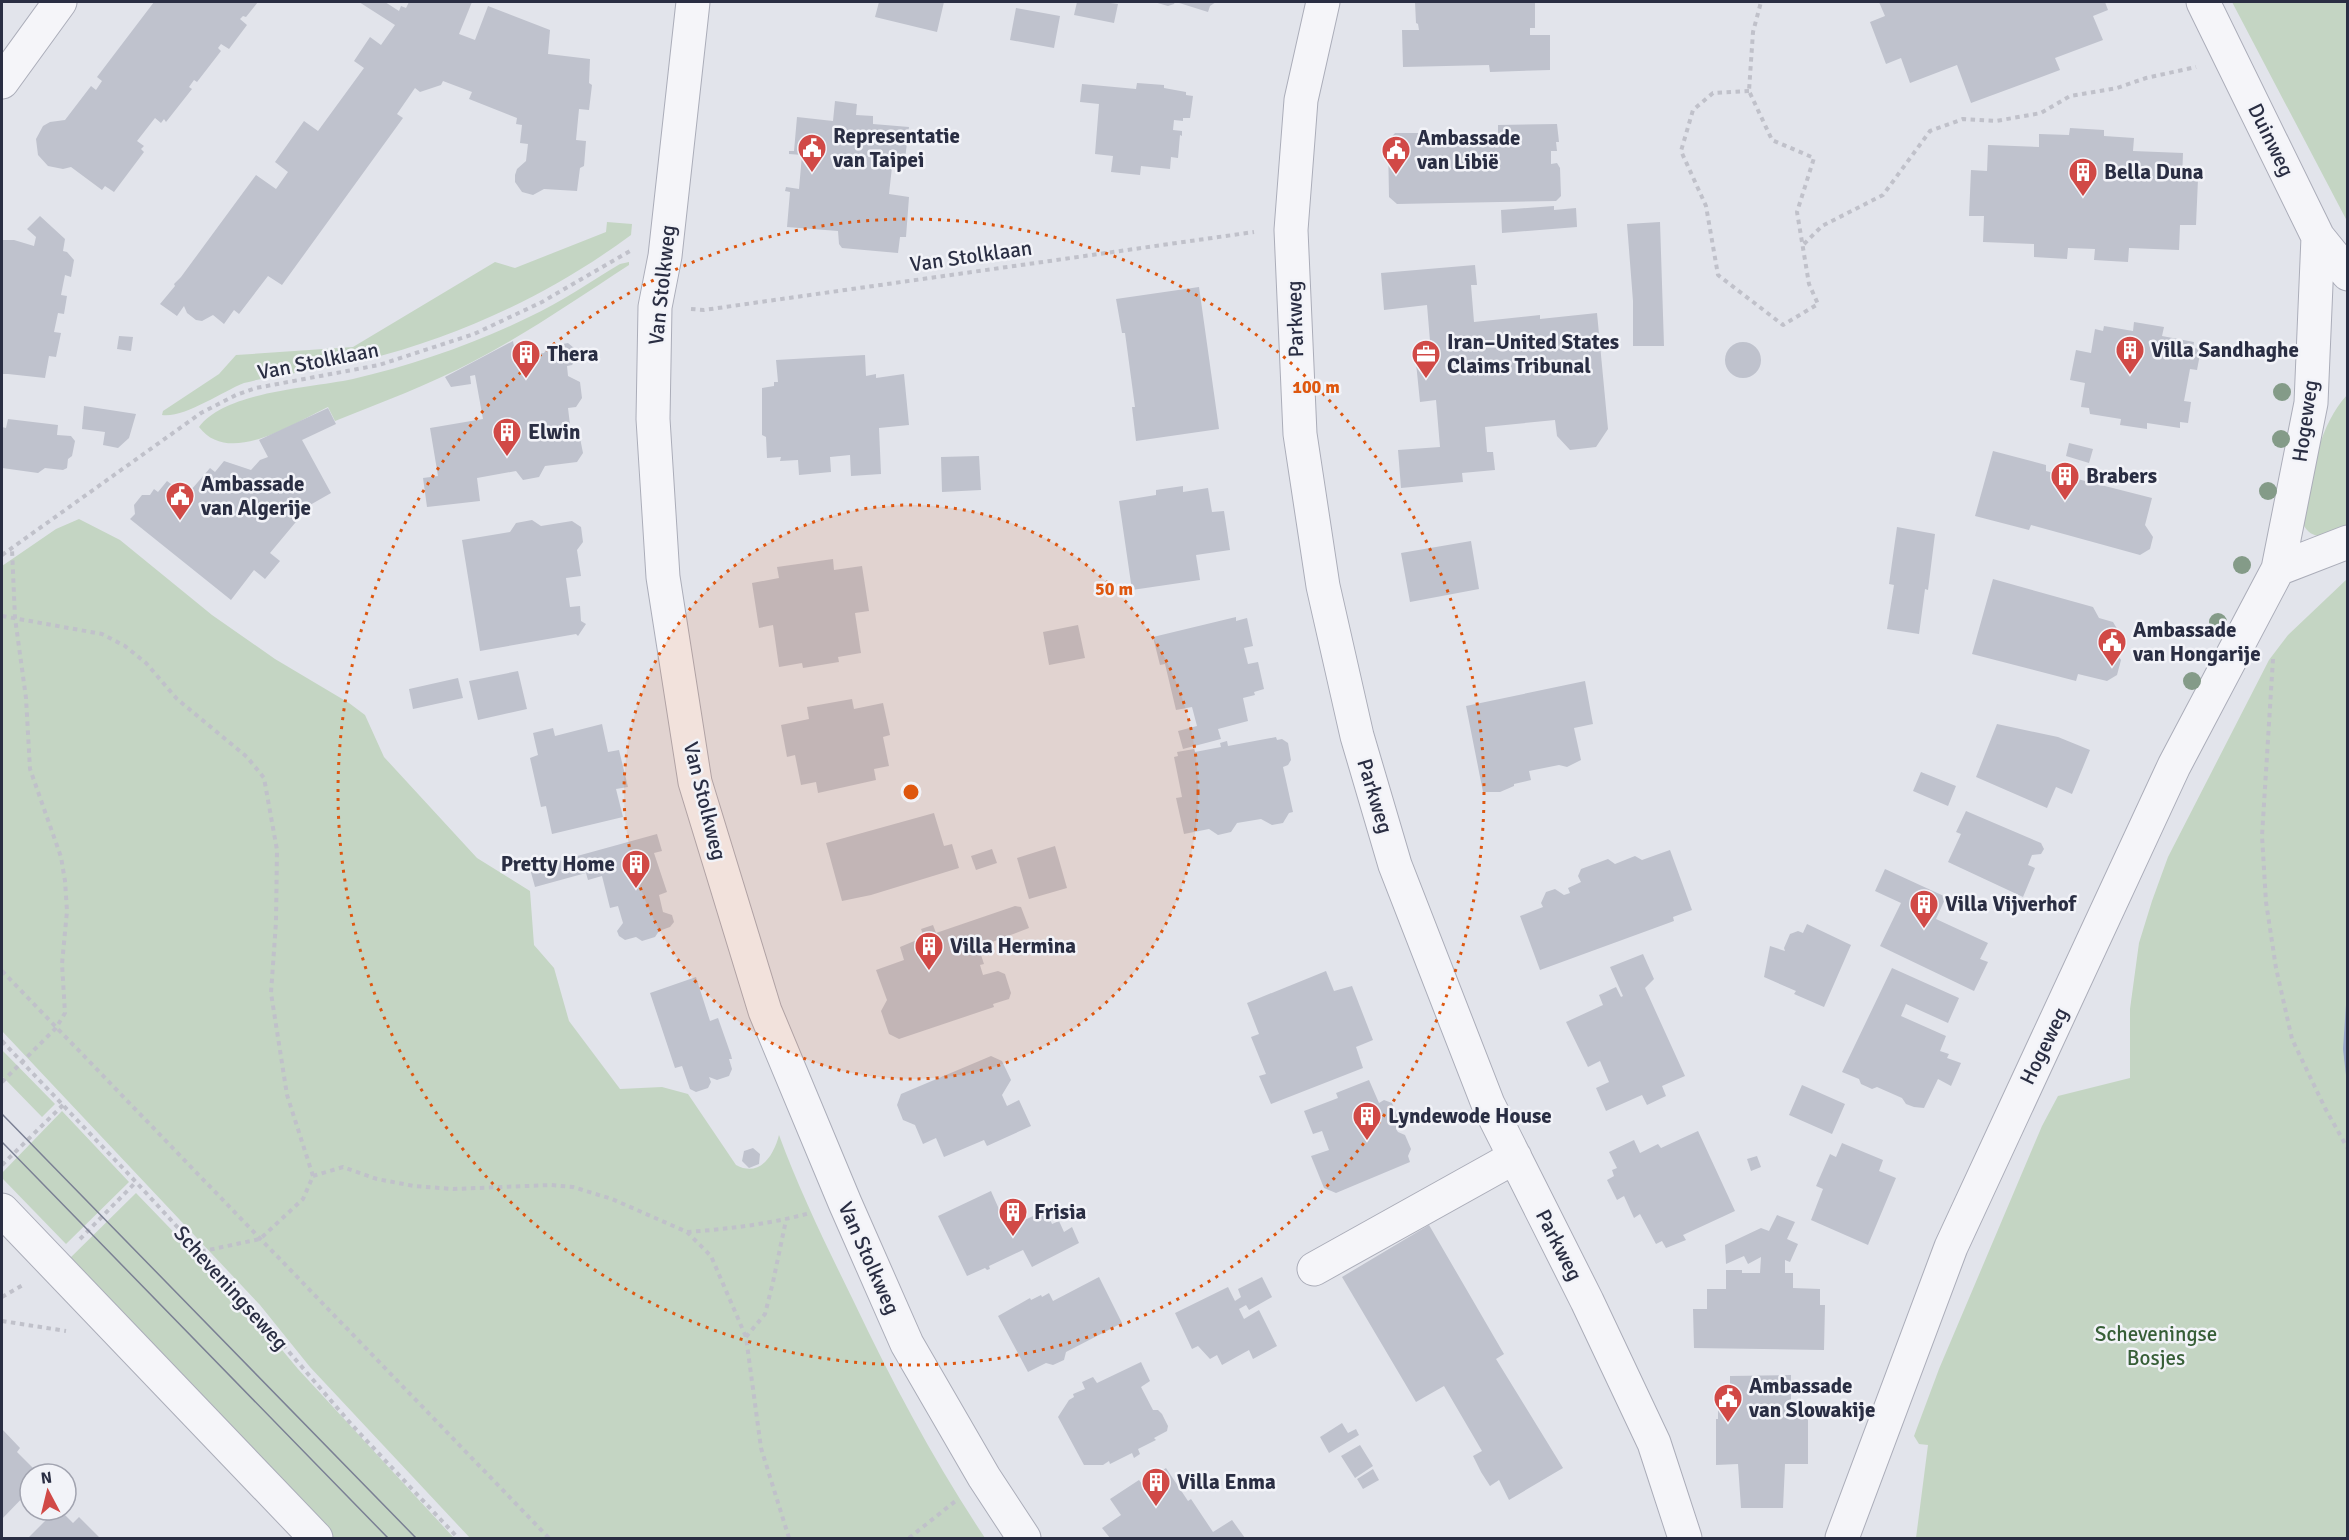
<svg xmlns="http://www.w3.org/2000/svg" width="2349" height="1540" font-family="Signika,sans-serif">
<style>
.green{fill:#c4d5c3}
.water{fill:#9dabcb}
.building{fill:#bfc2cd}
.lines{fill:none;stroke-linecap:round;stroke-linejoin:round}
.minor-casing{stroke:#abadb9;stroke-width:35}
.path{stroke:#c0c1ca;stroke-width:4;stroke-dasharray:4.5 4.5;stroke-linecap:butt}
.minor{stroke:#f5f5f9;stroke-width:33}
.tram{stroke:#7b8094;stroke-width:1.5}
.tree{fill:#849b88}
.ring{fill:none;stroke:#de570f;stroke-width:3;stroke-dasharray:3 6}
.labels{text-anchor:middle;dominant-baseline:central;stroke-width:5;stroke-linejoin:round;paint-order:stroke}
.poi-label{font-size:21px;font-weight:bold;fill:#2a2e43;stroke:#f2f3f8;text-anchor:start}
.street-label{font-size:21px;fill:#2a2e43;stroke:#f2f3f8}
.park-label{font-size:21px;fill:#375f37;stroke:#f2f3f8}
.centre{fill:#de570f;stroke:#f2f3f8;stroke-width:3}
.ring-label{font-size:18px;text-anchor:middle;font-weight:bold;fill:#de570f;stroke:#f2f3f8;stroke-width:5;stroke-linejoin:round;paint-order:stroke}
</style>
<rect width="100%" height="100%" fill="#e2e4eb"/>
<path class="green" d="M2232,2H2347V223V221Z
M607,222L632,224L631,235C551,294 461,336 365,360C325,370 283,373 244,383C221,392 185,418 162,415L163,411L219,374L236,355L353,347L495,262L515,268L606,232Z
M629,262V265C578,298 528,333 474,361C429,385 382,402 335,421L328,407C294,423 229,467 199,427C226,391 311,388 353,379C413,365 474,344 529,317C561,302 590,282 620,264Z
M2347,395V527C2331,534 2313,544 2303,524C2311,481 2316,429 2347,395Z
M79,519L120,540L212,615L275,659L349,703L365,715L384,757L477,858L530,891L534,945L554,968L569,1021L620,1089L662,1087L688,1094L736,1165C760,1178 774,1155 779,1135C800,1192 827,1247 854,1302C893,1384 935,1463 985,1538H470L310,1367L260,1305L2,1031V566L56,529Z
M2347,579V1538H1916L1928,1445L1919,1444L1914,1436L1939,1369L2042,1126L2058,1096L2130,1078V1009L2139,943L2152,901L2168,857L2269,660L2288,635Z
M2,1050L55,1104L42,1117L2,1076Z
M62,1111L129,1182L66,1244L2,1178V1173Z
M136,1193L246,1307L298,1369L454,1538H328L66,1262Z"/>
<path class="water" d="M2347,990L2348,1084H2347L2343,1049Z"/>
<path class="building" d="M154,2H258L246,17L243,16L240,19L247,25L229,49L221,44L218,48L221,51L197,82L194,80L189,87L192,89L166,122L164,119L161,123L155,118L137,141L144,146L141,149L144,152L114,192L105,186L102,190L71,167L63,169L48,166L38,155L36,139L43,126L50,122L65,120L91,86L96,90L102,81L97,77Z
M359,2H385L399,11L401,6L406,8L409,2H472L459,34L475,40L488,6L550,30L548,54L590,59L589,83L592,85L589,110L579,109L576,140L586,141L584,166L580,168L577,191L544,189L533,195L522,192L515,182V175L517,169L526,161L528,144L520,143L522,125L516,124L517,118L469,99L472,92L443,81L441,85L420,92L415,88L397,114L403,118L282,285L268,276L239,314L234,310L224,324L213,315L202,321L196,320L187,313L184,306L177,316L160,304L175,286L174,284L181,277L256,175L276,189L288,172L275,162L304,121L318,131L364,68L354,61L370,37L381,45L395,25Z
M879,2H944L937,32L875,17Z
M1077,2H1103L1118,4L1114,23L1074,15Z
M1154,2H1175L1174,4L1168,6Z
M1176,2H1216L1210,6L1208,12Z
M1415,2H1535V28H1530V35H1550V70L1490,72L1489,65L1403,67L1402,30H1419L1418,24L1416,23Z
M1879,2H2105L2108,10L2093,16L2103,40L2055,58L2060,70L1971,103L1957,65L1910,83L1901,58L1886,64L1870,22L1885,16Z
M1016,8L1060,16L1054,48L1010,40Z
M1137,83L1164,85V88L1186,92V95L1193,96L1190,118H1183V121L1174,120L1173,130L1182,131V136L1180,135L1178,158L1171,157L1170,169L1141,166L1140,175L1111,172L1113,156L1095,154L1099,104L1080,102L1082,84L1136,89Z
M835,101L857,104L856,115L873,116V124L909,127L905,159L893,158L889,194L909,197L906,237H900L898,253L842,248L839,244L838,231L787,227L790,192L785,191L786,187L799,189L802,155L789,154V151H794L797,117L833,121Z
M1557,124L1559,142H1556L1557,151H1551V164L1557,163L1560,168L1561,196L1556,201L1397,204L1389,197L1388,141L1395,133H1498V125Z
M2070,128L2104,130V136L2134,138L2133,151L2183,153L2182,179H2198L2196,225H2180L2179,250L2129,248L2128,262L2094,260L2095,249L2068,248L2067,259L2034,257V244L1983,242L1984,216H1969L1971,170L1987,171L1988,145L2039,147V134L2069,135Z
M1554,206V210L1576,208L1577,227L1502,233L1501,210Z
M40,216L65,239L63,251L67,252L74,260L71,277L65,275L61,295L67,296L64,314L58,313L54,332L61,333L56,357L49,356L45,378L8,374H3L2,379V240H14L34,246L36,237L27,229Z
M1660,222L1664,346H1633V301L1627,224Z
M1475,265L1477,285H1471L1474,322L1540,315V319L1597,313L1608,429L1596,447L1570,450L1557,436L1555,420L1485,427L1487,452H1493L1495,470L1462,473L1463,482L1401,488L1398,450L1440,447L1436,400L1420,402L1415,353H1431L1427,305L1384,310L1381,273Z
M1199,287L1219,429L1136,441L1132,407H1135L1125,333H1122L1116,299Z
M2134,322L2164,327L2162,336L2194,342L2193,348L2201,349L2197,370L2190,369L2184,401L2191,402L2188,423L2180,422V428L2147,423V429L2120,425L2121,419L2090,414L2089,408L2081,407L2085,383L2070,380L2076,350L2091,353L2095,329L2103,331L2104,326L2133,331Z
M119,336L133,337L131,351L117,349Z
M513,341L516,357L544,353L548,347L568,343L574,348L576,359L572,365L567,366L568,376L580,382L582,398L576,407L568,408L571,433L580,438L583,453L577,462L545,466L539,477L523,480L516,471L477,478L480,501L427,507L423,478L438,476L430,428L483,419L475,375L470,376L471,384L451,387L445,377Z
M1725 360a18 18 0 1 1 36 0a18 18 0 1 1-36 0Z
M865,355L866,376L876,374V378L904,374L909,425L879,428L881,474L851,476L850,455L830,457L831,472L799,475L798,460L780,461L781,457L767,458L766,437L762,435V388L774,386V382H778L776,360Z
M84,406L136,414L129,438L118,448L103,445L105,432L82,429Z
M328,408L336,424L302,440L331,493L310,505L270,553L280,561L265,579L254,570L231,600L130,519L135,514L134,505L142,495H150L154,489L158,492L167,481L179,490L184,484L191,490L210,468L215,472L224,461L251,470L260,460L268,457L259,440Z
M8,419L58,425L57,435L71,436L75,441L72,456L68,459L67,468L63,470L45,468L38,473L2,468V427L6,428Z
M2069,443L2093,449L2089,463L2066,456Z
M1993,451L2046,465V471L2152,498L2145,525L2153,537L2150,549L2140,555L2031,525L2029,530L1975,516Z
M979,456L981,490L942,492L941,457Z
M1183,486V492L1208,488L1212,512L1224,511L1230,550L1196,555L1200,580L1132,590L1119,501L1156,495V490Z
M532,520L541,526L572,521L581,527L583,542L577,550L581,576L566,578L570,607L580,606L581,621L586,624L578,636L576,634L480,651L462,540L510,532L516,523Z
M1897,527L1935,534L1928,590L1925,589L1919,634L1887,629L1894,585L1889,584Z
M1471,541L1479,589L1410,602L1401,553Z
M833,559L834,570L862,566L869,611L855,613L861,653L838,657L839,662L803,668L802,663L779,667L773,625L759,628L752,583L779,578L777,567Z
M1993,579L2093,607L2099,618L2113,622L2119,632L2114,650L2121,660L2117,675L2107,681L2078,674L2076,681L1972,654Z
M1236,617V621L1247,618L1253,646L1244,648L1248,664L1258,662L1264,689L1254,692L1255,695L1243,698L1248,721L1218,729L1221,739L1183,749L1178,731L1197,726L1192,707L1176,710L1165,664L1160,665L1153,637Z
M1078,625L1085,658L1049,665L1043,632Z
M518,671L527,709L478,720L469,681Z
M458,678L463,698L413,709L409,689Z
M1585,681L1593,724L1574,728L1581,760L1567,767L1559,765L1529,771L1531,780L1514,784V786L1500,792H1483L1466,706Z
M852,699L854,709L883,703L890,735L883,737L889,766L874,769L876,780L818,793L816,782L801,785L795,755L787,757L781,725L809,719L807,707Z
M602,724L608,752L619,750L628,787L616,789L623,817L552,834L546,806L541,807L530,758L538,755L533,733L553,728L555,736Z
M1997,724L2058,737L2090,750L2072,794L2056,787L2047,808L1976,777Z
M1276,737L1277,740L1282,739L1288,743L1291,760L1288,765L1283,767L1293,812L1289,813L1283,823L1272,825L1261,819L1237,823L1231,832L1218,835L1209,829L1184,834L1176,798L1182,797L1174,757L1178,756L1177,752L1194,749L1195,752L1221,747L1220,743L1227,741L1228,746Z
M1921,772L1956,786L1948,806L1913,791Z
M1966,811L2041,843L2044,849L2041,854L2032,855L2028,865L2035,868L2023,897L1948,862L1961,834L1956,832Z
M934,813L944,846L952,844L959,868L871,895L842,901L826,843Z
M657,834L662,851L654,853L667,892L659,895L663,912L672,915L674,922L670,927L659,931L655,937L642,941L636,937L625,940L619,936L617,931L623,923L618,906L610,908L602,876L588,880L586,873L535,887L530,869Z
M1055,846L1067,888L1029,899L1017,858Z
M992,849L997,863L976,870L971,856Z
M1670,850L1692,910L1673,917L1674,921L1540,970L1520,916L1543,907L1541,903L1546,892L1555,889L1564,895L1570,893L1568,888L1581,882L1578,876L1581,869L1608,859L1615,864L1635,856L1642,860Z
M1885,869L1946,897L1936,919L1988,943L1980,959L1988,962L1974,991L1880,946L1901,903L1875,891Z
M1015,906L1021,907L1029,928L992,942L993,944L979,949L984,964L980,965L983,975L998,971L1005,974L1011,993L1009,999L993,1004L994,1007L899,1039L889,1034L881,1011L887,1000L876,970L904,960L900,947L924,937L921,929L933,925L936,933Z
M1807,924L1851,945L1824,1007L1794,994L1796,991L1764,977L1770,946L1785,951L1784,948L1790,934L1798,931L1803,933Z
M1643,954L1654,979L1645,988L1685,1076L1662,1086L1666,1096L1647,1105L1642,1095L1606,1111L1596,1088L1609,1082L1600,1061L1588,1067L1566,1022L1603,1005L1599,995L1616,987L1621,997L1623,996L1610,967Z
M1892,968L1959,998L1948,1023L1906,1004L1901,1016L1946,1036L1940,1051L1949,1054L1947,1058L1961,1063L1951,1086L1938,1079L1924,1108L1914,1107L1906,1104L1902,1098L1877,1087L1872,1089L1861,1084L1859,1079L1842,1072Z
M1326,971L1334,991L1352,986L1373,1040L1356,1047L1363,1068L1271,1104L1259,1076L1266,1074L1251,1037L1259,1034L1247,1003Z
M696,977L710,1021L718,1018L731,1055L732,1059H729L732,1069L729,1076L717,1080L709,1077L711,1082L708,1088L696,1092L690,1089L682,1066L675,1068L650,993Z
M991,1056L1002,1061L1011,1080L1002,1095L1007,1106L1019,1100L1031,1126L987,1146L984,1140L944,1157L936,1138L923,1144L915,1125L903,1120L897,1105L901,1094Z
M1369,1080L1379,1103L1384,1100L1392,1103L1400,1121L1396,1129L1398,1132L1405,1135L1411,1149L1408,1156L1410,1162L1336,1193L1324,1188L1311,1156L1329,1150L1322,1131L1313,1134L1304,1111L1338,1098L1336,1093Z
M1802,1085L1845,1104L1832,1134L1789,1115Z
M1698,1131L1735,1211L1683,1235L1686,1240L1666,1248L1662,1241L1656,1244L1640,1214L1634,1218L1624,1196L1617,1200L1607,1180L1614,1176L1612,1170L1617,1168L1609,1152L1634,1140L1640,1153L1658,1144L1661,1148Z
M1842,1143L1883,1160L1879,1171L1896,1178L1868,1245L1811,1220L1823,1189L1816,1186L1830,1154L1836,1157Z
M753,1148L760,1154L759,1164L749,1168L742,1161L744,1151Z
M1757,1156L1761,1167L1751,1171L1747,1159Z
M991,1191L1002,1216L1011,1212L1016,1224L1046,1210L1052,1224L1059,1221L1064,1232L1072,1227L1079,1243L1032,1267L1023,1250L989,1266L990,1269L987,1270L985,1268L967,1276L938,1216Z
M1777,1215L1795,1222L1787,1239L1798,1244L1790,1262L1785,1260V1273H1793V1288L1820,1289V1305H1825L1824,1350L1694,1348L1693,1309H1707V1289H1726V1270H1742V1273H1760L1761,1257L1748,1264L1744,1256L1726,1264L1725,1245L1761,1228L1769,1231Z
M1429,1225L1504,1354L1496,1359L1563,1468L1509,1500L1499,1480L1490,1486L1481,1472L1473,1456L1482,1451L1444,1386L1416,1402L1342,1277Z
M1099,1277L1122,1323L1066,1352L1064,1360L1053,1365L1046,1363L1028,1372L998,1316L1030,1298L1031,1300L1041,1295L1042,1297L1049,1293L1053,1301Z
M1262,1277L1272,1297L1249,1310L1246,1305L1239,1309L1244,1319L1259,1310L1277,1346L1253,1359L1249,1350L1222,1365L1217,1355L1210,1359L1198,1346L1192,1349L1175,1313L1228,1287L1235,1301L1241,1297L1238,1289Z
M1141,1362L1150,1381L1141,1387L1153,1410H1158L1162,1414L1168,1426L1167,1431L1154,1438L1156,1440L1138,1449L1140,1454L1134,1458L1132,1453L1110,1464L1109,1461L1103,1465H1084L1058,1417L1069,1400L1074,1397L1073,1394L1085,1389L1082,1382L1093,1377L1097,1383Z
M1791,1375V1407L1805,1406L1806,1418H1808V1464H1785L1783,1508H1741L1738,1464L1716,1465V1419H1718V1407H1730V1376Z
M1342,1423L1348,1433L1356,1429L1359,1435L1329,1453L1320,1437Z
M2,1429L20,1448L17,1452L39,1474H30V1490L2,1519Z
M1360,1445L1373,1466L1355,1478L1341,1456Z
M1166,1468L1188,1501L1191,1499L1213,1532L1232,1520L1245,1538H1110L1102,1528L1121,1515L1110,1499L1139,1480L1142,1484Z
M1373,1469L1379,1480L1363,1489L1357,1479Z
M56,1510H60L73,1523L79,1517L100,1538H28Z"/>
<g class="lines">
<g class="minor-casing">
<path id="minor" d="M693,2L665,256L655,307L653,419L663,577L695,782L765,1011L845,1203L907,1344L984,1477L1024,1538
M1323,2L1301,100L1291,230L1300,434L1323,586L1357,736L1395,865L1488,1104L1587,1301L1654,1443L1685,1538
M2203,2L2318,237L2348,274
M2,82L60,2
M2278,569L2348,542
M2,1210L316,1538
M1314,1269L1515,1157
M1842,1538L1951,1247L2174,766L2278,569L2311,403L2318,237"/>
</g>
<path class="path" d="M1749,91L1713,93L1693,110L1681,151L1706,206L1718,275L1783,325L1818,304L1809,284L1797,212L1814,158L1772,140L1749,91L1753,32L1761,2
M1804,244L1822,226L1883,195L1930,131L1963,119L1996,121L2041,113L2070,96L2117,88L2146,78L2196,67
M691,309L704,310L1254,232
M2,555L201,413L236,395L256,388L379,365L474,334L542,302L630,251
M2,616L102,634L125,646L146,663L177,699L247,757L264,778L277,850L276,922L271,993L287,1095L313,1176L303,1199L260,1239L199,1252
M2273,659L2262,836L2266,902L2276,968L2292,1039L2325,1108L2348,1149
M2,971L549,1538
M2,1041L136,1182L239,1294L352,1425L458,1538
M2,1082L56,1028L65,1013L62,964L67,911L65,881L61,857L30,769L26,698L15,618L12,549
M2,1165L63,1105
M313,1176L343,1167L377,1179L414,1186L453,1189L551,1185L573,1187L612,1199L687,1232L711,1256L746,1337L761,1448L789,1538
M687,1232C729,1229 770,1224 810,1213
M80,1239L136,1182
M2,1297L23,1285
M2,1321L66,1331
M746,1337L765,1314L773,1282L786,1220
M909,1538L958,1499"/>
<use href="#minor" class="minor"/>
<path class="tram" d="M2,1114L416,1538
M2,1142L388,1538"/>
</g>
<g class="tree">
<circle cx="2282" cy="392" r="9"/>
<circle cx="2281" cy="439" r="9"/>
<circle cx="2268" cy="491" r="9"/>
<circle cx="2242" cy="565" r="9"/>
<circle cx="2218" cy="622" r="9"/>
<circle cx="2192" cy="681" r="9"/>
</g>
<circle cx="911" cy="792" r="287" fill="#de570f" fill-opacity=".12"/>
<g class="ring">
<circle cx="911" cy="792" r="287"/>
<circle cx="911" cy="792" r="573"/>
</g>
<defs>
<g id="civic-pin" transform="scale(1.5)"><path d="M0 17L-7.5 6A9.5 9.5 0 1 1 7.5 6Z" fill="#d14946" stroke="#f2f3f8"/><path d="M-.6-6.5H3V-4.5H.6V-3L4-1V1h2V6H-6V1h2V-1L-.6-3ZM-1.2 2.5V6h2.4V2.5Z" fill="#fff"/></g>
<g id="building-pin" transform="scale(1.5)"><path d="M0 17L-7.5 6A9.5 9.5 0 1 1 7.5 6Z" fill="#d14946" stroke="#f2f3f8"/><path d="M-4-6H4V6H1V3H-1V6H-4ZM-2.5-4.3h1.7v1.8h-1.7ZM.8-4.3h1.7v1.8H.8ZM-2.5-1h1.7V.8h-1.7ZM.8-1h1.7V.8H.8Z" fill="#fff"/></g>
<g id="office-pin" transform="scale(1.5)"><path d="M0 17L-7.5 6A9.5 9.5 0 1 1 7.5 6Z" fill="#d14946" stroke="#f2f3f8"/><path d="M-6-3h4V-5.5h4V-3h4V5H-6ZM-1-4.5V-3h2v-1.5ZM-6 0V1H6V0Z" fill="#fff"/></g>
</defs>
<g fill-rule="evenodd">
<use href="#civic-pin" x="812" y="148"/>
<use href="#civic-pin" x="1396" y="150"/>
<use href="#building-pin" x="2083" y="172"/>
<use href="#building-pin" x="2130" y="350"/>
<use href="#building-pin" x="526" y="354"/>
<use href="#office-pin" x="1426" y="354"/>
<use href="#building-pin" x="507" y="432"/>
<use href="#building-pin" x="2065" y="476"/>
<use href="#civic-pin" x="180" y="496"/>
<use href="#civic-pin" x="2112" y="642"/>
<use href="#building-pin" x="636" y="864"/>
<use href="#building-pin" x="1924" y="904"/>
<use href="#building-pin" x="929" y="946"/>
<use href="#building-pin" x="1367" y="1116"/>
<use href="#building-pin" x="1013" y="1212"/>
<use href="#civic-pin" x="1728" y="1398"/>
<use href="#building-pin" x="1156" y="1482"/>
</g>
<g class="labels">
<g class="poi-label">
<text x="833" y="136">Representatie<tspan x="833" dy="24">van Taipei</tspan></text>
<text x="1417" y="138">Ambassade<tspan x="1417" dy="24">van Libië</tspan></text>
<text x="2104" y="172">Bella Duna</text>
<text x="1447" y="342">Iran–United States<tspan x="1447" dy="24">Claims Tribunal</tspan></text>
<text x="2151" y="350">Villa Sandhaghe</text>
<text x="547" y="354">Thera</text>
<text x="528" y="432">Elwin</text>
<text x="2086" y="476">Brabers</text>
<text x="201" y="484">Ambassade<tspan x="201" dy="24">van Algerije</tspan></text>
<text x="2133" y="630">Ambassade<tspan x="2133" dy="24">van Hongarije</tspan></text>
<text x="615" y="864" text-anchor="end">Pretty Home</text>
<text x="1945" y="904">Villa Vijverhof</text>
<text x="950" y="946">Villa Hermina</text>
<text x="1388" y="1116">Lyndewode House</text>
<text x="1034" y="1212">Frisia</text>
<text x="1749" y="1386">Ambassade<tspan x="1749" dy="24">van Slowakije</tspan></text>
<text x="1177" y="1482">Villa Enma</text>
</g>
<g class="street-label">
<text transform="translate(2271 140) rotate(64)">Duinweg</text>
<text transform="translate(971 256) rotate(-8)">Van Stolklaan</text>
<text transform="translate(662 285) rotate(-84)">Van Stolkweg</text>
<text transform="translate(1295 319) rotate(-92)">Parkweg</text>
<text transform="translate(318 361) rotate(-11)">Van Stolklaan</text>
<text transform="translate(2305 421) rotate(-82)">Hogeweg</text>
<text transform="translate(1375 796) rotate(73)">Parkweg</text>
<text transform="translate(705 801) rotate(76)">Van Stolkweg</text>
<text transform="translate(2044 1046) rotate(-64)">Hogeweg</text>
<text transform="translate(1559 1245) rotate(63)">Parkweg</text>
<text transform="translate(869 1258) rotate(66)">Van Stolkweg</text>
<text transform="translate(231 1288) rotate(48)">Scheveningseweg</text>
</g>
<g class="park-label">
<text x="2156" y="1334">Scheveningse<tspan x="2156" dy="24">Bosjes</tspan></text>
</g>
</g>
<circle cx="911" cy="792" r="9" class="centre"/>
<g class="ring-label">
<text x="1316" y="393">100 m</text>
<text x="1114" y="595">50 m</text>
</g>
<rect width="2349" height="1540" fill="none" stroke="#2a2e43" stroke-width="6"/>
<g transform="translate(48 1492) rotate(353)"><circle r="28" fill="#f2f3f8" stroke="#a2a4b0" stroke-width="1.5"/>
<path d="M0-4.5L10 22L0 15L-10 22Z" fill="#d14946"/>
<text y="-9" font-size="16" font-weight="bold" text-anchor="middle" fill="#2a2e43">N</text>
</g>
</svg>
